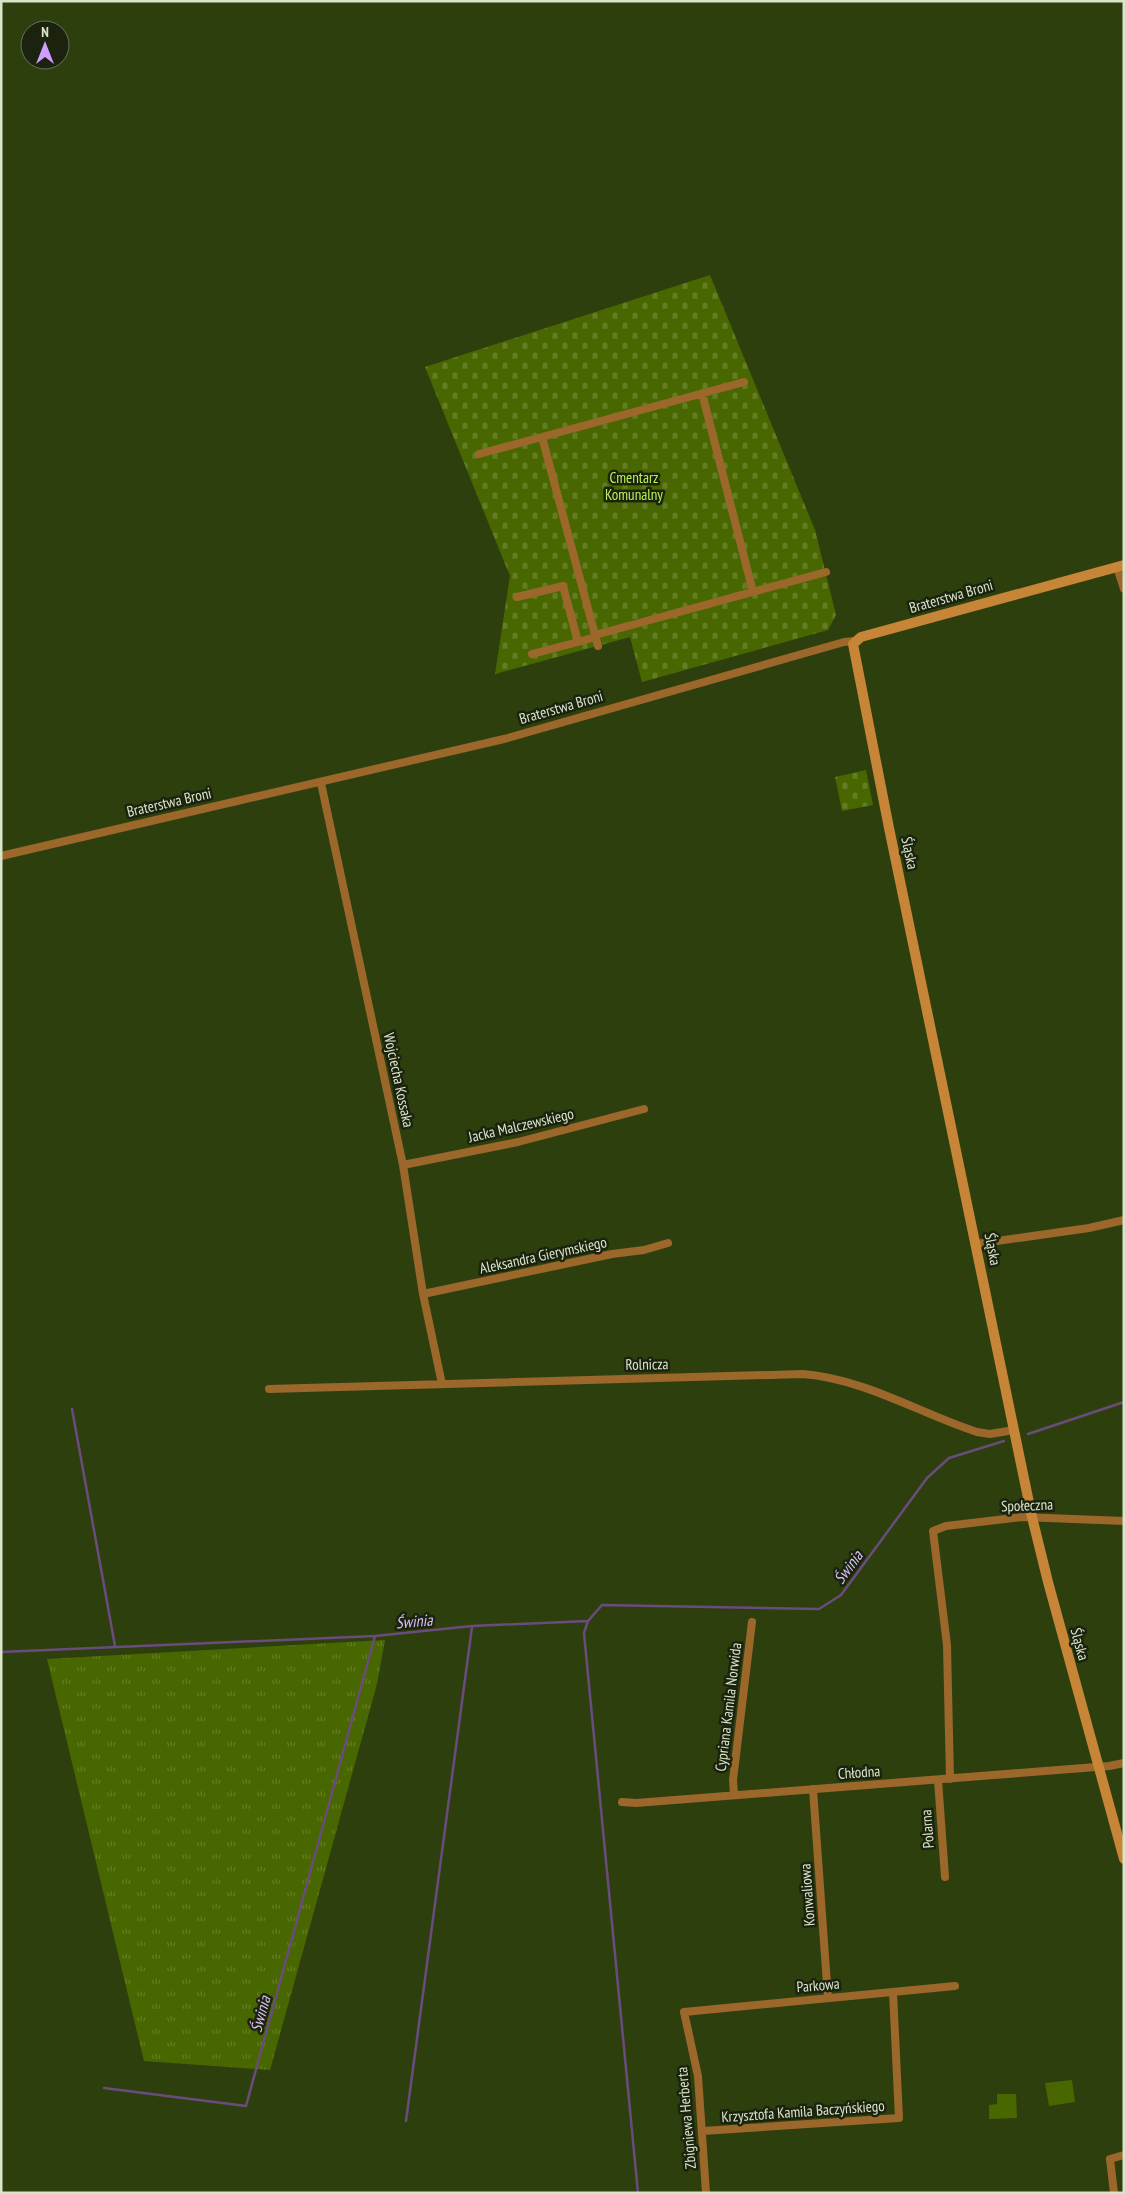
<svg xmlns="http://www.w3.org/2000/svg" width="1125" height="2194" font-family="'PT Sans Narrow',sans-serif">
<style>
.grass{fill:url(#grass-tufts)}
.cemetery{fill:url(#cemetery-stones)}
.park{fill:#496700}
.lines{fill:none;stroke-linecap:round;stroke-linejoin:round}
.stream{stroke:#6a4c7c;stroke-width:2.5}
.street{stroke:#9b672b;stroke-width:8}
.secondary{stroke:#c78538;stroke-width:10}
.labels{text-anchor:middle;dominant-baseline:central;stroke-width:5;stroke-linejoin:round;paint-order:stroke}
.park-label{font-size:15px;fill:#b9f253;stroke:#1b230f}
.street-label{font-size:15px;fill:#d9e5ca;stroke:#1b230f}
.water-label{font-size:16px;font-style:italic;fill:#dac0f5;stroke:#1b230f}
</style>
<defs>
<pattern id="grass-tufts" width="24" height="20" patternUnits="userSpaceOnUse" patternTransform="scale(1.25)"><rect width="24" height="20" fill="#496700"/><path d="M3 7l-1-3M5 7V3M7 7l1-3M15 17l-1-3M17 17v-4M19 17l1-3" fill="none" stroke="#637d24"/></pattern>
<pattern id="cemetery-stones" width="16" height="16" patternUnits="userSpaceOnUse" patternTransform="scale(1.25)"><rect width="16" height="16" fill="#496700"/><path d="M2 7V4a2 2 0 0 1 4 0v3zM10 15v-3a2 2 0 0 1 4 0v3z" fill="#637d24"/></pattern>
</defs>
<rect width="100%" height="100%" fill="#2e3f0e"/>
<path class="grass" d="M385,1640L377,1684L270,2070L144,2061L47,1659Z"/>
<path class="cemetery" d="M710,275L815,530L836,615L828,630L642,682L630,637L495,674L510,576L425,367Z
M866,770L873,805L842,811L835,777Z"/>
<path class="park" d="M1072,2080L1075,2102L1049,2106L1045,2083Z
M997,2094H1016L1017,2118L989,2119V2105L997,2104Z"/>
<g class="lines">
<path class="stream" d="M72,1409L115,1646
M1028,1434L1124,1402
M588,1621L584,1633L638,2193
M1,1652L375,1636
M104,2088L246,2106L375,1636L472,1626L588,1621L602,1605L819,1609L841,1595L927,1478L949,1458L1004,1441
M406,2121L472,1627"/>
<path class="street" d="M702,393L753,592
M542,437L744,382
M479,454L542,437L598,646
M1117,567L1124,589
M517,597L563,586L578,642L532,654
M595,635L826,572
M578,642L595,637
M321,783L403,1165L423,1294L442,1384
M1,856L504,739L844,642L855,641
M403,1165L518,1142L644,1109
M976,1244L1089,1228L1124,1220
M423,1294L612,1254L644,1250L668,1243
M269,1389L803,1374C865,1379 919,1413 977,1432L990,1434L1014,1430
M950,1779L947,1645L933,1531L946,1526L1022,1517L1124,1521
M938,1780L945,1877
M813,1789L828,1998
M734,1795L733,1780L752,1622
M622,1802L636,1803L1109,1766L1124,1763
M703,2131L899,2118L893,1992
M706,2193L698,2076L684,2012L955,1986
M1114,2193L1110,2159L1124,2155"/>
<path class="secondary" d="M1124,565L861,637L853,644L889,828L1032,1517L1048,1582L1124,1859"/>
</g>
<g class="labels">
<g class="park-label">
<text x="634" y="477">Cmentarz<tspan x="634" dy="17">Komunalny</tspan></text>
</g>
<g class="street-label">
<text transform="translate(951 596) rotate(-16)">Braterstwa Broni</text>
<text transform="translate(561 707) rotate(-16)">Braterstwa Broni</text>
<text transform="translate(169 802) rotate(-13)">Braterstwa Broni</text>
<text transform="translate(910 853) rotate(78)">Śląska</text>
<text transform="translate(399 1080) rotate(78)">Wojciecha Kossaka</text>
<text transform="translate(521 1125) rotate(-13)">Jacka Malczewskiego</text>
<text transform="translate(993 1249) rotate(79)">Śląska</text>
<text transform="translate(543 1255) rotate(-12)">Aleksandra Gierymskiego</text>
<text transform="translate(647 1364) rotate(-1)">Rolnicza</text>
<text transform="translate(1027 1505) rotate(-2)">Społeczna</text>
<text transform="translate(1080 1644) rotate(75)">Śląska</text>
<text transform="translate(728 1707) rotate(-83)">Cypriana Kamila Norwida</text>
<text transform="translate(859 1772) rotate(-4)">Chłodna</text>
<text transform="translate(927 1829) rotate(-94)">Polarna</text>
<text transform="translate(807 1895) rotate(-94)">Konwaliowa</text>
<text transform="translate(818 1985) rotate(-5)">Parkowa</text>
<text transform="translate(803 2111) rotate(-4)">Krzysztofa Kamila Baczyńskiego</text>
<text transform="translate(686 2118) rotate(-95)">Zbigniewa Herberta</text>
</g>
<g class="water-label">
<text transform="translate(848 1567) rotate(-54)">Świnia</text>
<text transform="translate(414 1621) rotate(-5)">Świnia</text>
<text transform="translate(260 2014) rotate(-75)">Świnia</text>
</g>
</g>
<rect width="1125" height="2194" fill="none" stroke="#d9e5ca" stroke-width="5"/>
<g transform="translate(45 45)"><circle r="24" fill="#1b230f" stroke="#67715a"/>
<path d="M0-4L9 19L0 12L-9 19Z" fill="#cf9eff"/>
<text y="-8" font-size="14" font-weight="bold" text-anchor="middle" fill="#d9e5ca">N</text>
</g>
</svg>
